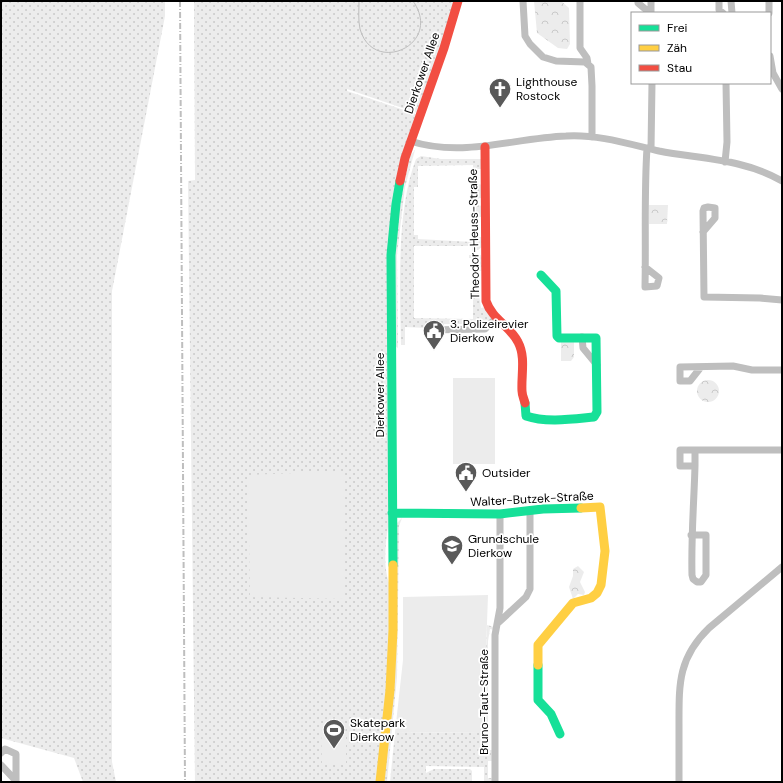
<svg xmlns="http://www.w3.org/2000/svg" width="783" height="783" font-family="'DM Sans',sans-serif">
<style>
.grass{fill:url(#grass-dots)}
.park{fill:url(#park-crowns)}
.pitch{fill:#ececec}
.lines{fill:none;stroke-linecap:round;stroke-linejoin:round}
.street{stroke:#bebebe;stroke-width:7}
.fast{stroke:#16e098;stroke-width:9}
.slow{stroke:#ffcf43;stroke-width:9}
.jam{stroke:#f24e42;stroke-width:9}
.tram{stroke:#bebebe;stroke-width:1}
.rail{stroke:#bebebe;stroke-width:2;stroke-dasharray:6 2 1 2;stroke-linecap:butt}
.labels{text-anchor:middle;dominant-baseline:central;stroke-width:3.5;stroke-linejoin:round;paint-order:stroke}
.street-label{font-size:12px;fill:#000;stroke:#fff}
.poi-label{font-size:12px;fill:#000;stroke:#fff;text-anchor:start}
</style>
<defs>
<pattern id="grass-dots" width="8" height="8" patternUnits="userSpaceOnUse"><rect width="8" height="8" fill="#ececec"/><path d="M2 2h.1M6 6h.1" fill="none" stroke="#c9c9c9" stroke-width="1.8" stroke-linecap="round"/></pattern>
<pattern id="park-crowns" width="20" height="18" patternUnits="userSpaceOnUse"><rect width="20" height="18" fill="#ececec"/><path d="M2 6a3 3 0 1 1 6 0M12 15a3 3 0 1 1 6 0" fill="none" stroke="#c9c9c9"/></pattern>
</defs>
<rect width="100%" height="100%" fill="#fff"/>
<path class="grass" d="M1,1H165V16L112,291V762L116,782H83L74,758L1,738Z
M194,1H456L420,114L347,89V91L416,114L397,177L388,527C385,545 383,569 390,585L389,669L377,782H195L188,181L195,180Z
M415,150L405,187L397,255L398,348L395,346V254L398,216L410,156Z
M421,156L441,159H482L483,169H478V184L483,185L481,198L473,199V165L418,166V187H414V235H418V239L472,242L473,204L482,206L483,217H478V237H483L482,247L478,250L472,251V246H414V318L473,319V258H469V255H481L484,270L479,271V295L481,308L485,307L491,317L489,324L474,328V324H444V328H438V323H434V326H427V328L405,327V345H401C400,291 396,210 416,159Z
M402,518L399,526L397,677L387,782H384L397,523Z
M487,625L494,627V630L490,629L488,641V750H492V761H488V778H493V782H484V767L426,766V773L434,769H470L472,771V782H390L395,732L483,733Z"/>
<path class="park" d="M534,1H561L569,8L570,44L567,49L558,48L537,33Z
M649,205H668L667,224H649Z
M561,342H574V357L571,361H561Z
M697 391a11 11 0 1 1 22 0a11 11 0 1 1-22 0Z
M578,566L584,572L580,582L585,592L584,595L578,594L573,599L569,587L573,576V569Z"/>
<path class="pitch" d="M453,378H495V464H453Z
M343,471L345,599L250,597L248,475Z
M488,595L483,733L395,732L403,660V597Z
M321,726H335V737L346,736V764H322Z"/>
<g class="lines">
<path class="street" d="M523,1L525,36L530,44L543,57L556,61L585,62L591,67L592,86V137
M580,1V48L587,58L588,64
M638,1V3L650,13
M651,1V13
M719,1V10L723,13
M731,1L732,13
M769,1V13
M770,56L773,73L782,89
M410,141C463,158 513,138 566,136C597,134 629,144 659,151C700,159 745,159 782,181
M651,149L652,83
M725,162L727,142L726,83
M703,232L715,218V208L708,207L704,208L703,211L704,297L760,298L782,300
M645,267L659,278L657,286L645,287C646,241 644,194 647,148
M427,330L485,329L496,318
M582,337L583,348L597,365
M701,367L690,381H680V367L733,366L752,370H782
M695,450V466H680V450H782
M691,535H706V575L701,582H697L693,579L692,575C691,538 694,502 695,466
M498,623L526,597L530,589V510
M1,753L5,749L16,754V782
M1,765L16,781
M495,782V635L500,608V514
M679,782C679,763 679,743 679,724C679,684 678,658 709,628L782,567"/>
<path class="fast" d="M525,403L526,416C546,423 573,419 594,417L597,412L596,338H559L557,336L556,291L541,275
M392,513L500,514L543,509L581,508
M393,565L391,255L396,204L400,181
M538,665V700L551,714L560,734"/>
<path class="slow" d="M538,665V645L573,603L591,598L597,593L601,585L605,551L600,507L581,508
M380,782L390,690L393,630V565"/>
<path class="jam" d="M485,147L486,301C492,319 510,326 518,342C526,357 521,375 522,391C522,395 524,399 525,403
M400,181L405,158L444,48L458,1"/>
<path class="tram" d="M359,1C359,10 358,20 360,29C373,76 444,45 413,1"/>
<path class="rail" d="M180,1L185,782"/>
</g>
<defs>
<g id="church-pin" transform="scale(1.15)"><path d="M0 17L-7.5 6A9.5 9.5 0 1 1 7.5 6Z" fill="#595959" stroke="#fff"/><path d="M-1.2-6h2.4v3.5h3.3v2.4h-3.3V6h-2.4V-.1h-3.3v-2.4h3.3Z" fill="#fff"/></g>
<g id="civic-pin" transform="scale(1.15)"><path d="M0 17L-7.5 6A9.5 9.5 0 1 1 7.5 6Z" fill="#595959" stroke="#fff"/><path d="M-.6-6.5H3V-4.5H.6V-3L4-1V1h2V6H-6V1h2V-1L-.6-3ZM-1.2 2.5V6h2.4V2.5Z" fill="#fff"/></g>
<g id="school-pin" transform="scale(1.15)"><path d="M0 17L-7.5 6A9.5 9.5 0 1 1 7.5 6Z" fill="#595959" stroke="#fff"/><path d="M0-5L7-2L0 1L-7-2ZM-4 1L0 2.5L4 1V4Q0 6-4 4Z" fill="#fff"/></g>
<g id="stadium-pin" transform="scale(1.15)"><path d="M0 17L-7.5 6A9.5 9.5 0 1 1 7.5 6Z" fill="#595959" stroke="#fff"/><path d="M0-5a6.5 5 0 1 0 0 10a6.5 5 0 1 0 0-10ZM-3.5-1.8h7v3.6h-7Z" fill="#fff"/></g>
</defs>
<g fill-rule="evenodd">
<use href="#church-pin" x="500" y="89"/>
<use href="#civic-pin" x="434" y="331"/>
<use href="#civic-pin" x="466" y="473"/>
<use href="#school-pin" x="452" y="546"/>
<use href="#stadium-pin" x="334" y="730"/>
</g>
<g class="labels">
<g class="street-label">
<text transform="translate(422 73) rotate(-71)">Dierkower Allee</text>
<text transform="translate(474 234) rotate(-91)">Theodor-Heuss-Straße</text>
<text transform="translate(380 395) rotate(-90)">Dierkower Allee</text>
<text transform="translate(532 499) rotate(-3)">Walter-Butzek-Straße</text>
<text transform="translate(484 702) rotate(-90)">Bruno-Taut-Straße</text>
</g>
<g class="poi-label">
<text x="516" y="82">Lighthouse<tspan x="516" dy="14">Rostock</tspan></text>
<text x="450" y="324">3. Polizeirevier<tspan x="450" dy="14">Dierkow</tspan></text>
<text x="482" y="473">Outsider</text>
<text x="468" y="539">Grundschule<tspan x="468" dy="14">Dierkow</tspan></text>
<text x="350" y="723">Skatepark<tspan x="350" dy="14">Dierkow</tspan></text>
</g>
</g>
<rect width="783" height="783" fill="none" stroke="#000000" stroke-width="4"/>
<rect x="631" y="12" width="140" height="72" fill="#ffffff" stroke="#999999"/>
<rect x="639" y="25" width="20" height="6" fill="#16e098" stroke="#999999"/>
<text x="667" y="32" font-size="12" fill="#000000">Frei</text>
<rect x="639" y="45" width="20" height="6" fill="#ffcf43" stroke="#999999"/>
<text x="667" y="52" font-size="12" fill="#000000">Zäh</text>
<rect x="639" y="65" width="20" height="6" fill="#f24e42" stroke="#999999"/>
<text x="667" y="72" font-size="12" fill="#000000">Stau</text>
</svg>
